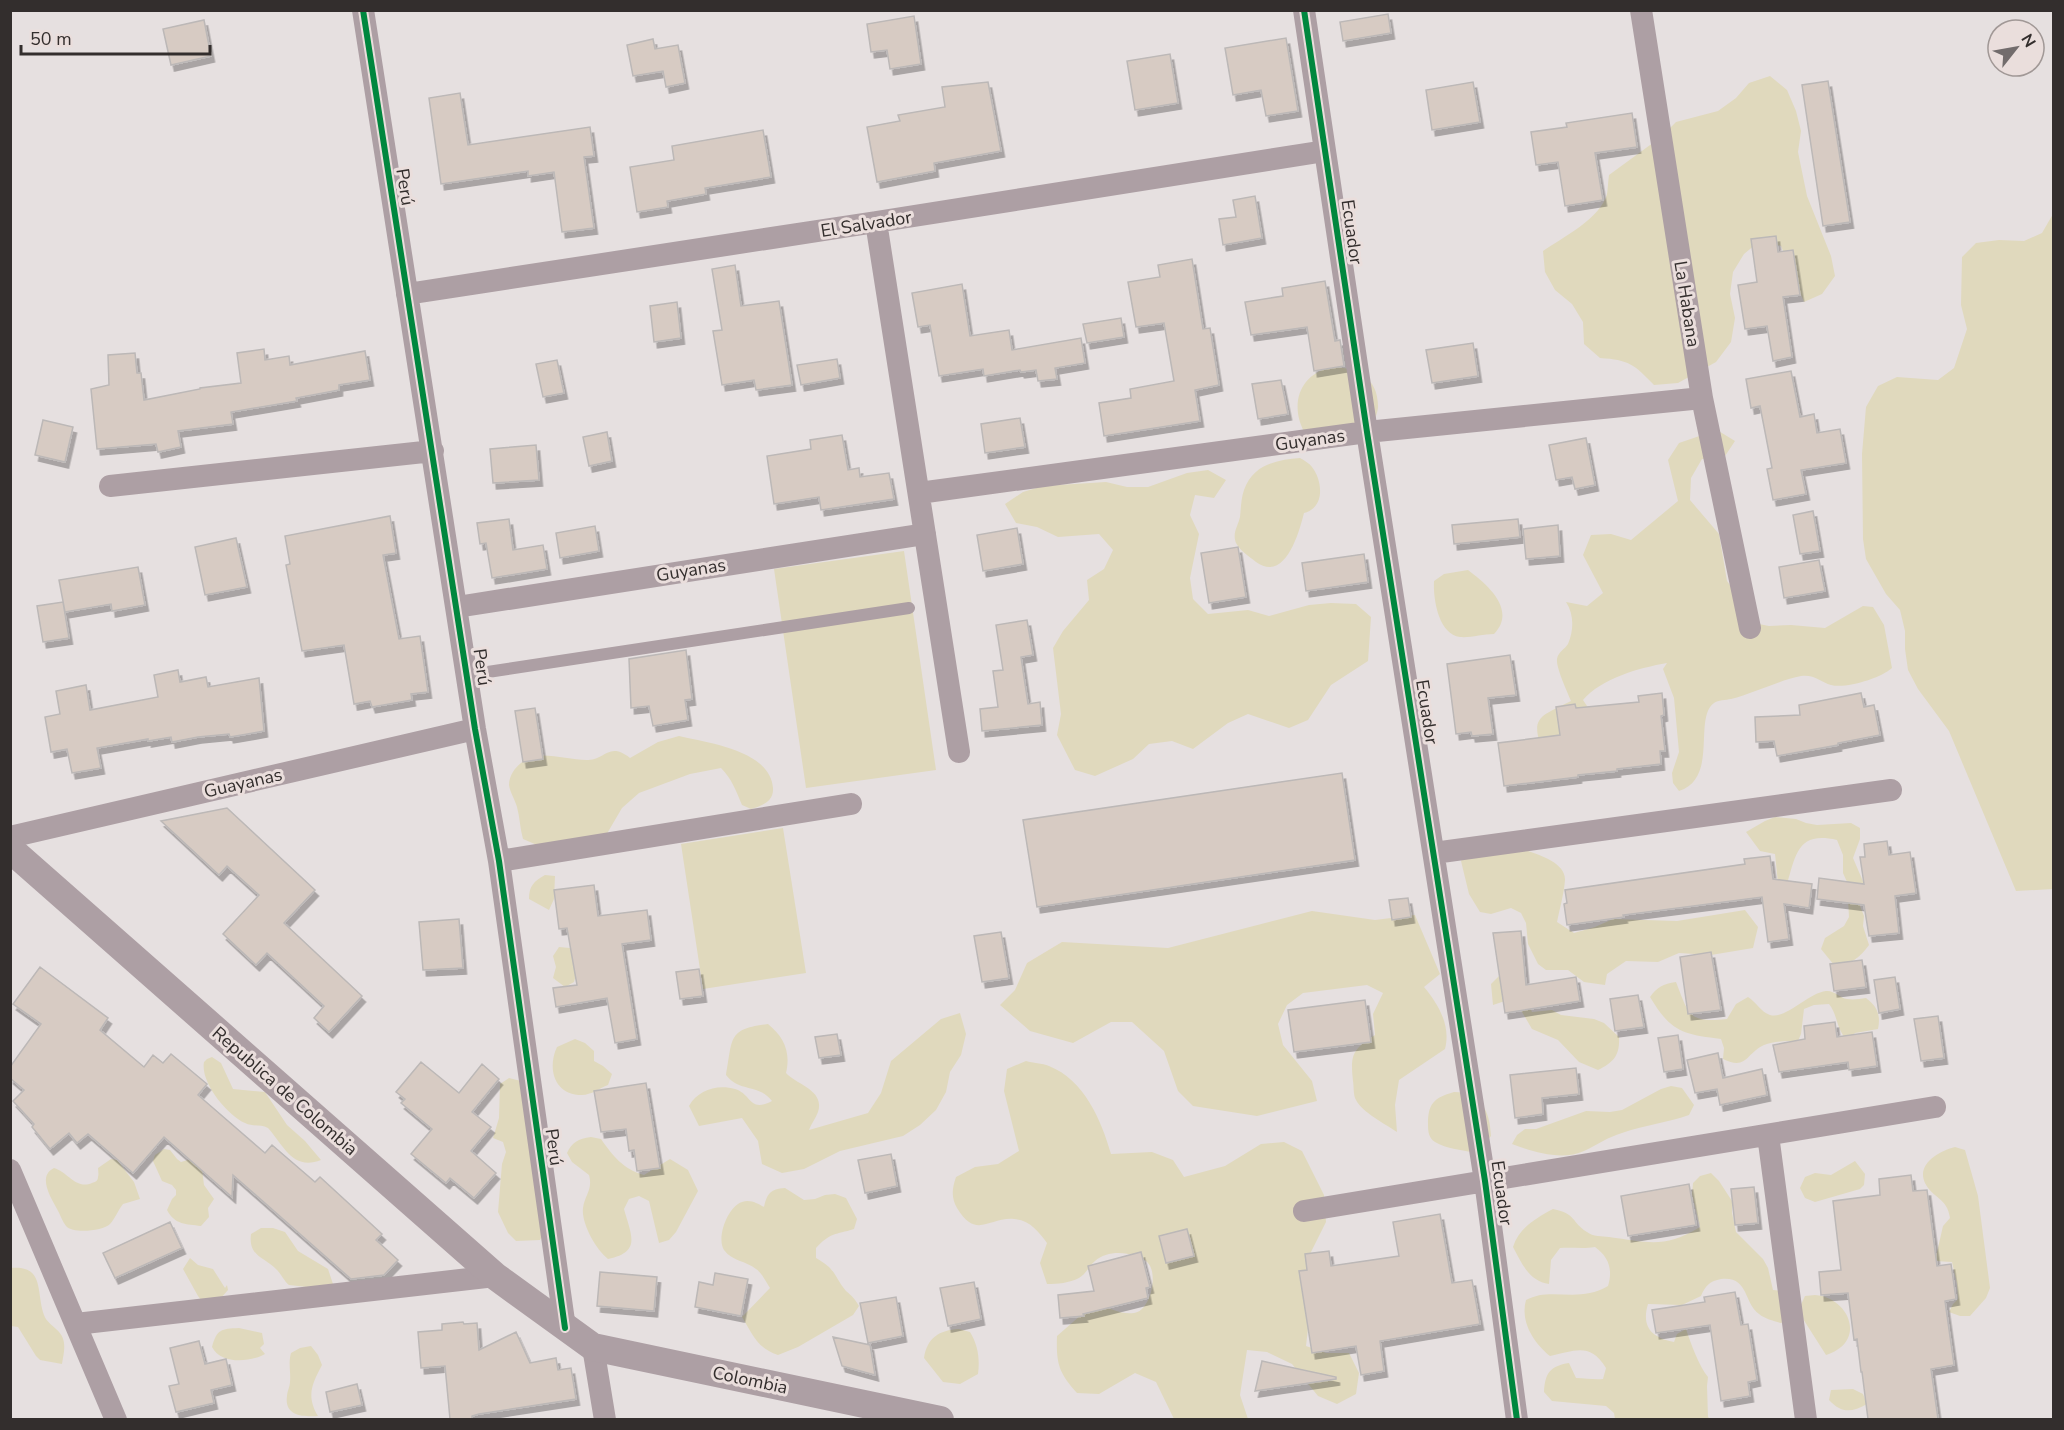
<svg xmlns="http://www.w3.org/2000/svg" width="2064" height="1430" font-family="'Nunito Sans',sans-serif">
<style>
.green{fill:#e0d9bd}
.building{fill:#d7cbc3;stroke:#bcb8b7;stroke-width:1.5;filter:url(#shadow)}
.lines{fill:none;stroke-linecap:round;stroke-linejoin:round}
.service{stroke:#ad9fa4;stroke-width:12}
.minor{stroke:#ad9fa4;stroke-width:22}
.tertiary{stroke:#ad9fa4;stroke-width:28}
.cycleway-casing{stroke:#eadedc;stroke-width:10}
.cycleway{stroke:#00873e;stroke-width:6}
.labels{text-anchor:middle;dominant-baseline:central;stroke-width:6;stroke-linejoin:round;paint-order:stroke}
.street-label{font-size:18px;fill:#332e2d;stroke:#eadedc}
</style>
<defs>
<filter id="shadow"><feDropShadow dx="3.5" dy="6" stdDeviation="0" flood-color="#0004"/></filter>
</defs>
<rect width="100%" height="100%" fill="#e6e0e0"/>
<path class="green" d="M1770,76L1787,90L1796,111L1801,131L1798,152L1807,196L1831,256L1835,276L1822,294L1804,302L1781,246L1761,240L1744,254L1733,272L1730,294L1735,318L1731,342L1716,362L1678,383L1654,385C1634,364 1629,360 1600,358L1584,344L1583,322L1572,304L1555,290L1545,272L1543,251C1562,238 1601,218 1607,194C1608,188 1608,181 1609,175L1661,137L1676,122L1718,111L1736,98L1749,83Z
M2053,214V889L2016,891L1949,731L1918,689L1908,670L1905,649V631L1900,610L1886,594L1866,559L1863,539L1862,454L1866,407L1878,386L1897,377L1938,380L1954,368L1967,329L1961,305L1962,257L1976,243L1999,240L2024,241L2042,233Z
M1331,367C1357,367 1379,378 1378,408C1377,415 1373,424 1371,431L1306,435C1289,407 1298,375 1331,367Z
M1717,430L1735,441L1723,459H1702L1691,478L1690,500L1719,534L1727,581L1759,624L1769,626L1791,625L1825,628L1863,606L1873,607L1884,625L1892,668C1881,678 1846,689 1831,685C1821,682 1814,674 1801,676C1780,680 1754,693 1731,699C1726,700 1718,700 1714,703C1693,718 1719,778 1679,791L1673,783L1672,773L1679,752L1674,698L1663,669L1667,663C1639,668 1602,678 1583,700L1603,730L1544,754C1529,717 1539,717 1571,701C1567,691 1556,668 1557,659C1558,652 1565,649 1568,644C1574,630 1574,614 1566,602L1587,606L1603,593L1583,555L1591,535L1611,534L1631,540L1678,501L1668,460L1679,443Z
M1300,458C1305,461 1309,463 1312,467C1323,481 1325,508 1304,513C1299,533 1285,583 1256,562C1249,556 1240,551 1236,543C1232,533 1238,526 1240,517C1241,508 1241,498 1244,490C1253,464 1277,460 1300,458Z
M1208,470L1226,480L1214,498L1195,495L1190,515L1199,534L1190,578L1193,599L1208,614L1248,610L1269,616L1309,605L1331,603L1356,604L1371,617L1368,661L1331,685L1308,720L1289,728L1248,714L1228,723L1193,749L1172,741L1149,744L1133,759L1095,776L1075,770L1057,735L1061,714L1053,648L1063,631L1089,600L1087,580L1104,569L1113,550L1099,534L1058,537L1037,527L1016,523L1005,504L1023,492L1043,486L1106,482L1127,487H1148L1187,473Z
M904,551L936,770L806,788L774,569Z
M1468,570C1488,585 1517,610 1494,634C1483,634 1470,638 1460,637C1438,634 1433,598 1434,581L1444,574Z
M679,736C708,743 770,750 773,788C774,802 761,806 751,809L742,805C736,791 732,779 721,768L690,774L639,793L622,808L605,837L544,848L523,839C520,829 520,818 517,807C515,800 510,792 509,785C509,771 523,758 536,756C552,754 571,760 587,760C605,761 608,741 630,758L658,742Z
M1775,817L1796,819L1806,823L1817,825L1851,823L1860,828V839L1853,858L1865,886L1860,906L1864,916L1863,926L1869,945C1860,958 1850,965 1834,965L1821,949L1825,938L1844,926L1849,917L1847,882L1843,873V855L1837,840C1798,831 1796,854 1787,884L1778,883L1775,854L1760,851L1746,832L1765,821Z
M783,828L806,973L703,989L681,844Z
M1509,845C1525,851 1566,859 1565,880C1564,893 1560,908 1557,922L1574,933L1595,927L1613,919L1677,921L1745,910L1758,927L1753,948L1711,955L1679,953L1658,962L1626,961L1607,974L1605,985L1584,982L1568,970H1546L1538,964L1528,944L1526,923L1521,913L1511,908L1491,914L1480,912L1469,894L1461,861L1467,852Z
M545,875L555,876L554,899L549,910L529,899C529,886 534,881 545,875Z
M1312,911L1375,920L1415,915L1440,974L1424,987C1439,1005 1451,1026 1445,1049L1399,1080L1395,1105L1397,1132C1385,1124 1362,1112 1356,1100C1353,1095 1354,1086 1353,1081C1350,1054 1353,1049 1375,1035L1373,1014L1383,993L1367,985L1303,993L1287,1005L1278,1024L1283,1045L1312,1081L1317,1101L1257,1116L1193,1106L1178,1091L1164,1051L1132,1022H1111L1073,1043L1030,1031L1000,1005L1015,990L1027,963L1062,942L1168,948Z
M559,947L570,948L577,971L574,982L565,987L553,978L556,967L553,956Z
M1509,973L1528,1002L1532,1012L1552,1010L1561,1015L1594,1019L1604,1023L1619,1037C1620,1055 1614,1062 1598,1070L1579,1062L1558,1040L1532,1029L1515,1000L1505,1001L1493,1005L1491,984L1499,976Z
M1676,982C1689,1015 1688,1023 1727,1019L1736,1004L1748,997C1756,1002 1761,1012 1770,1015C1785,1020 1808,993 1826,991C1834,990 1840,998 1847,999C1853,1000 1860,999 1866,998C1877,1006 1881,1015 1878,1029L1855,1033L1848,1041C1836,1030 1838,1015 1829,1004L1814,1005L1804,1009L1801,1034L1798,1041C1787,1041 1774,1041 1764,1045C1746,1053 1747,1071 1723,1059L1724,1048L1721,1039C1682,1034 1671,1032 1650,997C1657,987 1663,984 1676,982Z
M960,1013L966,1034L961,1055L950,1072L946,1092L936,1110L920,1125L903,1136L840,1151L804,1169L782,1173L762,1164L758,1141L742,1118L699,1126L689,1106C698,1090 717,1084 735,1089C752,1094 749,1113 772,1101C758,1083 740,1093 726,1075C733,1038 727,1029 768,1024C784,1037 791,1052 786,1073C797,1085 825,1090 818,1112C816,1118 811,1124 809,1130L868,1113L881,1093L891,1061L941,1019Z
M575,1039L585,1043L594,1051V1061L603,1066L612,1074L608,1085C600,1088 591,1095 582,1095C554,1095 547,1068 557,1047Z
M212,1057L221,1063L233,1089L265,1092L287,1125L305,1141L321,1160C293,1171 284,1146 268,1128C261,1124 253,1127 245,1123C227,1115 200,1082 204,1062L207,1059Z
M1026,1061C1033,1063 1042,1063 1049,1066C1084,1080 1101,1119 1111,1154L1152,1152L1173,1160L1184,1177L1225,1166L1261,1144L1284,1142L1302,1151L1324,1195L1326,1222L1307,1260V1280L1311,1302L1306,1346L1326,1353H1349L1359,1373L1356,1394L1337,1404L1318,1396L1292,1364L1267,1352L1247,1350L1240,1395L1248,1419H1174L1156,1382L1135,1373L1099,1394L1077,1393C1059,1373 1056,1364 1057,1336L1089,1308L1098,1304C1109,1308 1122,1315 1134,1313C1151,1311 1159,1272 1147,1262C1145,1259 1138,1257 1135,1256C1122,1251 1105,1252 1095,1261C1089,1266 1086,1274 1079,1278C1069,1283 1058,1284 1047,1284L1040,1263L1047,1243C1039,1232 1030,1220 1014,1219C989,1217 976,1240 957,1208C951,1197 952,1189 956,1177L975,1167L998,1164L1019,1151L1004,1091L1007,1069Z
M509,1078L521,1081L545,1231L540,1240L516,1241L508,1233L498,1212L502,1164L506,1152L503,1142L493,1138L499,1118L500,1084Z
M1671,1086L1682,1088L1694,1105L1689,1115C1667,1123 1644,1125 1622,1133C1608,1137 1597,1145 1584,1151C1562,1161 1533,1152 1512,1144L1517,1135L1525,1129H1536L1586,1111L1610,1112L1622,1110L1661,1089Z
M1454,1092C1481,1092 1490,1111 1491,1136L1476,1153C1463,1150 1446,1149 1435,1142C1429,1138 1428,1132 1428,1125C1428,1104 1433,1098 1454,1092Z
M591,1137L601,1139C613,1156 623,1169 644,1175L670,1159L688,1170L698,1191L676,1232L669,1240L659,1243L649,1201L639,1196L629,1199L624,1209C631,1235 642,1252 608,1259C596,1250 581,1223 583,1208C585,1194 593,1190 589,1175L572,1162L567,1153C572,1142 578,1139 591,1137Z
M1955,1147L1965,1150L1978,1196L1990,1288L1986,1298L1970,1316H1960L1949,1312L1953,1304L1958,1299L1957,1284L1952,1262L1935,1261L1943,1226L1950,1218C1947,1197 1933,1199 1925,1183C1916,1164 1939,1151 1955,1147Z
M164,1149L170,1150L177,1159L181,1162L191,1159L202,1169L204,1185L214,1199L208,1208L209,1217L201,1226C186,1224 175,1225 167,1210L172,1199L176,1195V1190L172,1185L162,1181L153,1161L155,1155Z
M111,1159L117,1160L134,1182L140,1199L123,1204C118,1210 115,1219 110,1224C103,1231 73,1234 66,1226C62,1221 60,1214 57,1209C51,1198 37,1176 54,1168C68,1172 76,1190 92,1183C95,1182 98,1181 98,1177C99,1174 98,1171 98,1168Z
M1855,1161L1865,1174L1864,1185L1860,1189L1815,1202L1805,1198L1800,1188L1805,1177L1815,1173L1831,1175Z
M1711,1173L1719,1181L1732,1201V1213L1736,1232L1763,1259L1768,1268L1773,1290L1784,1291L1791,1319L1781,1323C1774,1321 1765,1319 1759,1314C1743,1302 1749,1276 1721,1279C1710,1281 1705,1286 1701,1296L1682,1305L1648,1304C1641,1327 1652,1338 1674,1342L1677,1334L1686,1329C1691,1344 1699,1366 1708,1377L1707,1386L1708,1417L1710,1419H1615L1614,1413L1606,1406L1552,1401L1544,1392C1545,1373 1550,1366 1569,1363L1576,1378C1586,1378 1594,1380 1603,1379L1606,1368C1590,1342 1575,1351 1550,1356C1533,1342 1520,1321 1526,1300C1551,1286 1577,1304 1608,1286C1613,1270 1609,1257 1595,1247C1583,1249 1572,1247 1560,1248L1551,1260L1549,1284C1529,1281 1522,1264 1513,1247C1519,1228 1536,1218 1553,1209C1577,1214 1571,1222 1587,1232C1593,1237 1602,1236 1609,1237C1648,1242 1664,1249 1700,1227L1692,1194L1693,1183L1700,1176Z
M785,1188L804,1200L815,1199L825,1195L835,1194L846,1198L857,1219L854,1229C835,1235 831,1232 816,1248V1258C837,1270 833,1275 846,1291C852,1296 855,1299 859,1306L853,1315L798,1347L778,1355C757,1348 753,1335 742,1317L770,1288C766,1282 762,1273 756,1269C746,1261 732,1261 724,1250C716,1238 728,1206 742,1202C750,1199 757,1203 764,1207C767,1194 770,1189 785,1188Z
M261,1228H273L285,1232L298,1251L328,1269L333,1284L307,1287L289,1285C284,1281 282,1275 277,1270C265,1257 248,1257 251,1234Z
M190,1258L198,1265L213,1269L225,1288L227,1285L228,1290L221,1298L201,1300L198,1296L183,1269Z
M10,1268C45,1264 36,1293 44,1315C46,1321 52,1325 56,1329C68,1339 64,1351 62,1364L40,1360L36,1356L18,1327L11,1326Z
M1815,1295C1849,1297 1868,1342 1826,1355L1798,1311L1805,1296Z
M239,1328L262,1333L264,1344L260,1348L265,1354C251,1362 221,1365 212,1347C217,1329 221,1329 239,1328Z
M959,1329L970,1332C978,1345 980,1359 978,1374L960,1384L943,1382L924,1358C927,1338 939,1330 959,1329Z
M311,1346L318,1355L322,1365C312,1384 306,1396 318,1416C303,1417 284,1416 287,1396C287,1391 290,1387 290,1382C291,1371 288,1364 291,1353L300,1348Z
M1853,1389L1863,1394L1867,1404C1851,1413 1841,1413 1829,1400L1831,1390Z"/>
<path class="building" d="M1388,14L1391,33L1343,41L1340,22Z
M914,16L921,64L890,69L887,50L871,52L867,24Z
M204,20L211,56L171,65L163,29Z
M1286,38L1298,111L1266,116L1261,90L1233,95L1225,48Z
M653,39L655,49L678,45L685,83L666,87L663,71L633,76L627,45Z
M1170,54L1178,103L1135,110L1127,61Z
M1828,81L1850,222L1823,226L1802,85Z
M988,82L1001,151L934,163L935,171L877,182L867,127L900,121L898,115L945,107L942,87Z
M1473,82L1480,122L1432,130L1426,90Z
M460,93L468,145L590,127L594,156L584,157L594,228L562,232L554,172L528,176V171L441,184L429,98Z
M1632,113L1637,147L1595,153L1603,200L1565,206L1558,162L1536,165L1531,132L1567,127L1566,123Z
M763,130L771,177L705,188L706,194L667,201L668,207L637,212L630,167L674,160L672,146Z
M1255,196L1262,238L1223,245L1219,219L1236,217L1233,200Z
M1776,236L1778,252L1793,250L1800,295L1783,297L1792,357L1773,361L1767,326L1745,329L1738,285L1757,282L1751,239Z
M1192,259L1203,329L1210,328L1219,385L1195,390L1200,421L1104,436L1099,403L1131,398L1130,389L1174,381L1164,323L1136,327L1128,282L1160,277L1158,265Z
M735,265L741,306L779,301L792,385L756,390L754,380L722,385L713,331L722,330L712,269Z
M1325,281L1335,341L1340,340L1344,366L1314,371L1307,327L1251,335L1245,302L1283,296L1282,288Z
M962,284L970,336L1009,330L1012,350L1081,338L1085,363L1055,368L1057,379L1038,381L1036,370L1021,372L1020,370L984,376L983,369L939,376L930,325L918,327L912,293Z
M677,302L681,338L654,342L650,306Z
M1121,318L1124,337L1087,343L1083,324Z
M1473,343L1478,376L1432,383L1426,350Z
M264,349L265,360L289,356L290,365L365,351L370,380L339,385V390L296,398L297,401L231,412L233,424L178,431L181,447L158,452L156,444L97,449L91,389L109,385L108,355L135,353L137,373H141L144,400L200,389V388L241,383L237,353Z
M837,359L840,378L801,385L797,365Z
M557,360L564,393L543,397L536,364Z
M1791,371L1800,417L1814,414L1817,433L1840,429L1846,463L1801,470L1806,494L1773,500L1767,469L1772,468L1760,406L1751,408L1746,379Z
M1281,380L1288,414L1258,419L1252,384Z
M1020,418L1025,447L985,453L981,424Z
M43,420L73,427L65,462L35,455Z
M607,432L612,461L589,466L583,437Z
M842,435L848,470L859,468L860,477L889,473L894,499L821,510L819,497L774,504L767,456L811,449L810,440Z
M1586,438L1595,485L1575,489L1572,477L1556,480L1549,445Z
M536,445L539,480L493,483L490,449Z
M1813,511L1820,551L1800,554L1793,515Z
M390,516L396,553L383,555L399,639L420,636L428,692L411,694L412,700L372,707L370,701L354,704L344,645L302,651L286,565L290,564L285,536Z
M509,519L513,550L543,545L547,569L492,578L486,543L480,544L477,523Z
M1518,519L1520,537L1454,544L1452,525Z
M1558,525L1560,556L1526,559L1523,529Z
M595,526L599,551L560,558L556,533Z
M1017,528L1023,564L983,571L977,535Z
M236,538L247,587L205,595L195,547Z
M1238,547L1246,597L1209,603L1201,553Z
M1364,554L1368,582L1306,591L1302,563Z
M1819,560L1825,591L1784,598L1779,567Z
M138,567L145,605L112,611L111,604L65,612L59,580Z
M63,602L69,638L43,642L37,606Z
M1027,620L1033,655L1021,657L1028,704L1040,702L1042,725L982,731L980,709L998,707L993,671L1003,670L996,625Z
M686,650L692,699L685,700L688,720L653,726L649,706L631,708L629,659Z
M1510,655L1516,695L1488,698L1493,734L1472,736L1471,732L1456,734L1447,664Z
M178,670L180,682L206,677L208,687L259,678L264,731L230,737L229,734L198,737L172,742L171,737L148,741V739L97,748L101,768L72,773L67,749L51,752L45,717L60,714L56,691L86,685L90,710L158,697L154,675Z
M1662,693L1664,715L1661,716L1665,751H1660L1661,764L1617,769V771L1578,775V777L1504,786L1498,743L1560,735L1556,707L1575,704L1576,708L1639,702L1638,696Z
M1861,693L1864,707L1874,705L1880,735L1838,743V745L1777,756L1774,741L1756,742L1755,717L1800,715L1799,705Z
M535,708L543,759L523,762L515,711Z
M1342,773L1355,860L1037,907L1023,820Z
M227,808L315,890L284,923L362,996L329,1032L314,1018L324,1006L267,953L256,965L223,934L259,895L227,866L219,875L161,821Z
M1887,841L1889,855L1910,852L1916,893L1895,896L1899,933L1869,936L1864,905L1817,899L1819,878L1864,884L1860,857H1865L1864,844Z
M1770,856L1773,879L1812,884L1809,908L1784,904L1789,939L1768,942L1762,897L1623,915L1624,917L1567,925L1564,904L1567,903L1565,890L1745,864L1744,859Z
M594,885L598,916L647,910L651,940L622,944L637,1039L615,1043L607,998L556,1007L553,988L577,985L567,928L559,929L554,890Z
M1408,898L1411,917L1392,920L1389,900Z
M459,919L463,968L423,970L419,922Z
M1521,931L1526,985L1576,977L1580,1001L1505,1013L1493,933Z
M1001,932L1009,978L982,982L974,936Z
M1711,952L1721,1010L1688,1014L1680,957Z
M1862,960L1866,987L1834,991L1830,964Z
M40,967L108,1018L100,1030L144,1067L153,1055L163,1063L171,1054L207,1084L198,1095L265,1153L272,1145L315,1182L320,1177L382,1234L376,1240L398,1260L384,1275L351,1279L233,1175L232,1197L164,1137L133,1173L88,1134L77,1143L69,1133L50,1149L32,1127L34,1124L13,1101L24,1090L10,1078V1067L41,1024L13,1004Z
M699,969L703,996L680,999L676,972Z
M1895,977L1900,1009L1879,1013L1874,980Z
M1638,995L1644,1027L1615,1031L1610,999Z
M1365,1000L1371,1042L1294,1052L1288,1010Z
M1938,1016L1944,1058L1921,1061L1914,1019Z
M1835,1022L1837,1037L1872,1032L1877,1066L1849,1070L1848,1062L1779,1072L1773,1045L1805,1039L1804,1026Z
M837,1034L841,1055L819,1058L815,1037Z
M1678,1035L1683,1069L1664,1072L1658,1038Z
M1718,1053L1723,1078L1762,1069L1767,1095L1720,1105L1717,1089L1695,1093L1687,1060Z
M421,1062L459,1093L482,1064L499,1079L472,1112L491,1127L471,1151L496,1173L474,1198L450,1178L446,1183L411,1154L432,1129L401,1103L405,1099L396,1092Z
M1576,1068L1579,1094L1542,1098L1543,1114L1515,1118L1510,1075Z
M646,1083L660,1168L637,1171L634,1150L629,1151L626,1129L601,1132L594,1091Z
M891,1154L897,1186L865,1193L858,1160Z
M1911,1175L1913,1191L1927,1190L1937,1266L1951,1264L1956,1299L1945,1301L1954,1365L1931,1369L1938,1419H1868L1862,1372H1861L1857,1339L1854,1340L1848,1293L1821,1295L1819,1272L1841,1270L1833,1201L1880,1195L1879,1179Z
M1689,1184L1696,1225L1628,1236L1621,1196Z
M1754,1187L1758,1223L1735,1225L1731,1189Z
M1440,1214L1452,1283L1472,1280L1480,1324L1380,1341L1384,1371L1361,1375L1356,1346L1312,1353L1299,1271L1307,1270L1305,1254L1329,1251L1331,1266L1399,1256L1393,1222Z
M170,1222L182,1248L115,1278L103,1253Z
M1187,1229L1194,1256L1166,1263L1159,1236Z
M1141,1252L1150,1287L1146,1288L1148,1298L1083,1314L1084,1316L1060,1318L1058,1295L1094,1291L1088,1266Z
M600,1272L657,1277L654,1311L597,1306Z
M715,1273L748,1279L741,1316L695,1307L699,1282L713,1285Z
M974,1282L981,1319L948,1326L940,1288Z
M1735,1292L1741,1325L1748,1324L1757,1380L1748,1382L1750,1396L1721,1401L1710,1325L1656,1333L1652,1310L1705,1302L1704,1297Z
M896,1297L903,1336L868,1343L860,1303Z
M463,1322L464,1324L477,1323L479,1350L516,1332L530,1363L556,1358L558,1370L571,1368L576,1399L479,1414L472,1416V1419H450L445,1366L421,1368L418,1332L442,1330V1324Z
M833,1337L870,1345L875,1375L842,1366Z
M199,1341L205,1364L226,1359L232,1385L211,1390L214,1403L176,1412L169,1386L179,1384L170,1348Z
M1262,1361L1336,1377V1379L1255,1391Z
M357,1384L362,1405L330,1412L326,1392Z"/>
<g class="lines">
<path class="service" d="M468,675L909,608"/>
<path class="minor" d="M363,10L475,729L499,861L565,1328
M1304,10L1367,432L1485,1181L1517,1420
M1641,10L1702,398L1750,628
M876,222L959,752
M407,294L876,222L1325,151
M110,486L433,451
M919,493L1367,432L1702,398
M457,607L925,534
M10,837L475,729
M1434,853L1891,790
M499,861L851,804
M1768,1135L1806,1420
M10,1170L116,1420
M1304,1211L1935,1107
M76,1324L495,1276
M593,1347L605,1420"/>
<path class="tertiary" d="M10,849L495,1276L593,1347L940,1420"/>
<g class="cycleway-casing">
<path id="cycleway" d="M363,10L475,729L499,861L565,1328
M1304,10L1367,432L1485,1181L1517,1420"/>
</g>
<use href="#cycleway" class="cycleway"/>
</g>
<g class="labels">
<g class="street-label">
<text transform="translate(405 187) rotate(81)">Perú</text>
<text transform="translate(866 224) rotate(-9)">El Salvador</text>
<text transform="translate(1352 232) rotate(82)">Ecuador</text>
<text transform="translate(1687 304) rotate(81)">La Habana</text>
<text transform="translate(1310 440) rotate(-8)">Guyanas</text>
<text transform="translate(691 570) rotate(-9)">Guyanas</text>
<text transform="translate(482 667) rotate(82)">Perú</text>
<text transform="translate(1427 712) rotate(81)">Ecuador</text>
<text transform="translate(243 783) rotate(-13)">Guayanas</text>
<text transform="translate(285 1091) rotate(41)">Republica de Colombia</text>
<text transform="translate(554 1147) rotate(82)">Perú</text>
<text transform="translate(1502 1193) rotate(82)">Ecuador</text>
<text transform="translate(750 1380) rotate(12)">Colombia</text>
</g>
</g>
<rect width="2064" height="1430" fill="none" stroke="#332e2d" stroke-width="24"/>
<g transform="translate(2016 48) rotate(59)"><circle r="28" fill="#eadedc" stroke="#a19896" stroke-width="1.5"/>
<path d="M0-4.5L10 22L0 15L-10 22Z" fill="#726c6c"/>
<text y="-9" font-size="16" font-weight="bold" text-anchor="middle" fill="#332e2d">N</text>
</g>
<path d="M21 45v9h189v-9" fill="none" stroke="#332e2d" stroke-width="3"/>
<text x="30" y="45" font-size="18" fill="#332e2d" stroke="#eadedc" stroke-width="4.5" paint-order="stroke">50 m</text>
</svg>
